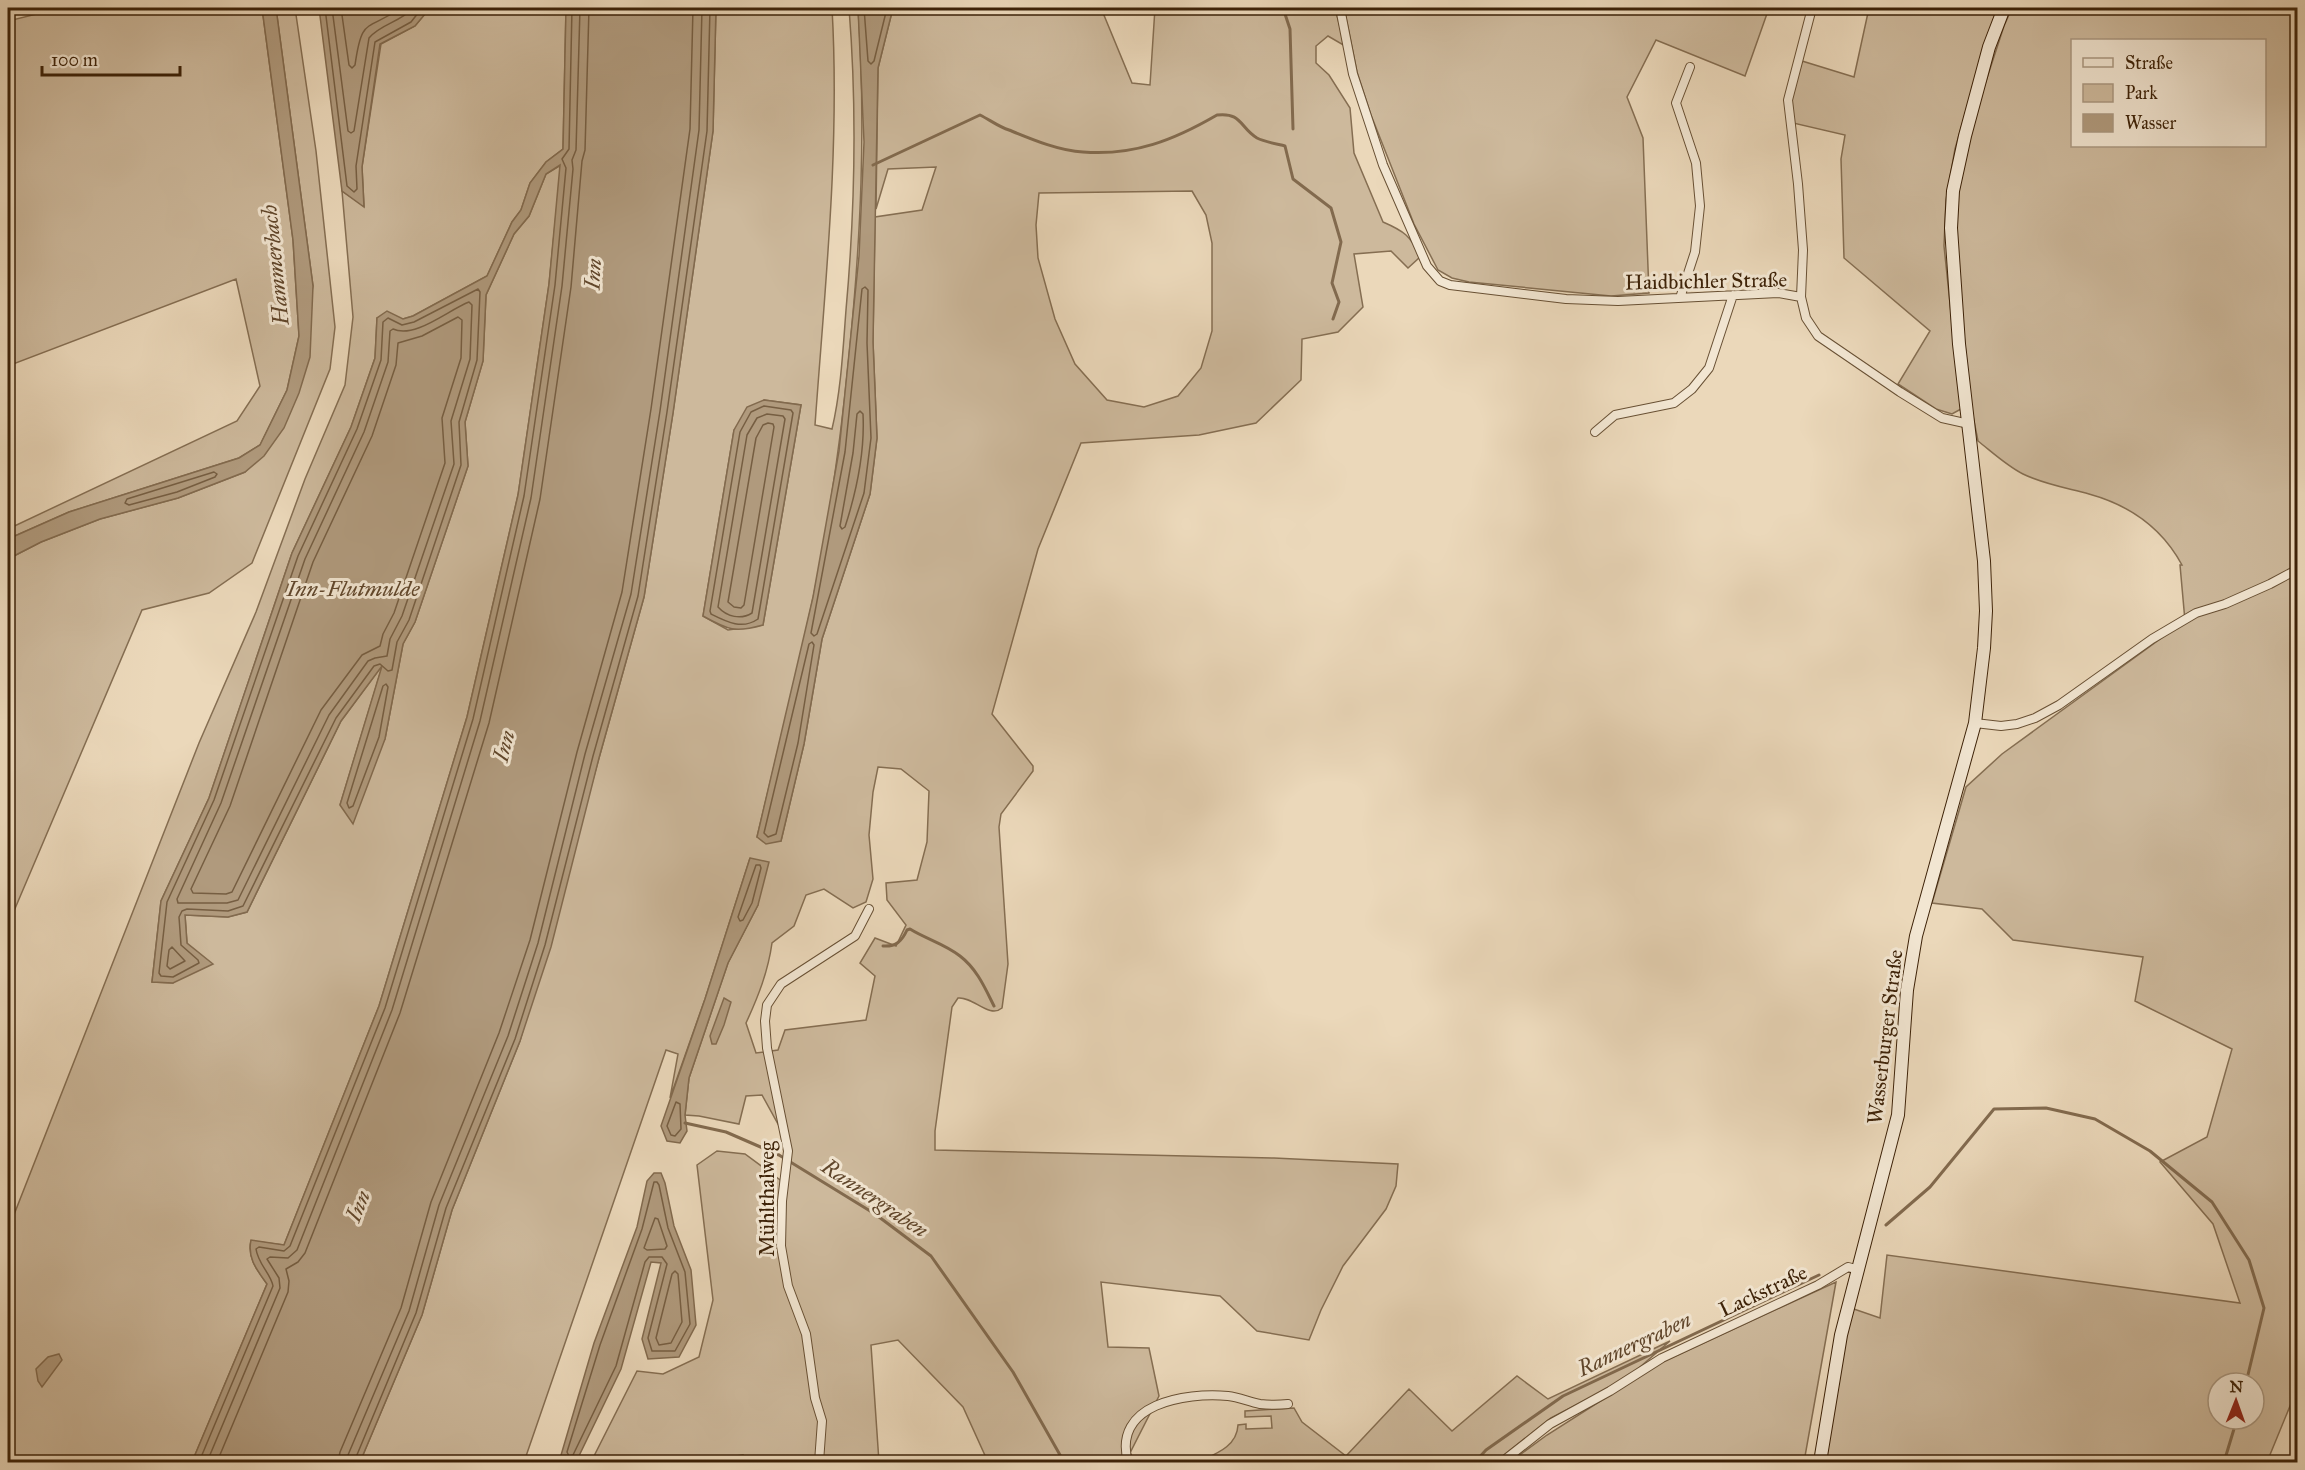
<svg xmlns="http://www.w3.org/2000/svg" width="2305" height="1470" font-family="'IM FELL Great Primer',serif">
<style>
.green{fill:#cdb99c;stroke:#856e52;stroke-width:1.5;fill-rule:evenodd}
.water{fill:#b09a7d;stroke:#826a4e;stroke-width:1.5}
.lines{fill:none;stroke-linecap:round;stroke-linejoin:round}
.shore{stroke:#765e42;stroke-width:1.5}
.stream{stroke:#826a4e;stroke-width:3}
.street-casing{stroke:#685034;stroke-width:10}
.secondary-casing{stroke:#3d2208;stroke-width:14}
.street{stroke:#f2e6d2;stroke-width:8}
.secondary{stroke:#f2e6d2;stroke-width:12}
.labels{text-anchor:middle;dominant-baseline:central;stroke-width:6;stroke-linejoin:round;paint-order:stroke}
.street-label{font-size:21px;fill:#3d2208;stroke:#f2e6d2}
.water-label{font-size:22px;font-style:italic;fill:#60462b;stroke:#f2e6d2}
</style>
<rect width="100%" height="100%" fill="#ebd8ba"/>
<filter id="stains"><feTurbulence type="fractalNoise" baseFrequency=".00333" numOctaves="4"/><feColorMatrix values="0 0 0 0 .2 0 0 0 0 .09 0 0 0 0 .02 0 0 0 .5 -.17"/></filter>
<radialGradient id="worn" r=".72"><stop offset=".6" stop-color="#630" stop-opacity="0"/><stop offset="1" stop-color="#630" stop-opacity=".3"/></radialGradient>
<path class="green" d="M61,8H262L293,240L299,336L287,390L260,445L239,458L69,512L8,539V529L237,421L260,386L236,279L8,366V21Z
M276,8H295L316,151L335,327L330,369L252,563L209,593L142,610L8,925V559L41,542L100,519L178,498L245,472L283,428L313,286Z
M430,8H566L563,149L546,162L530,183L521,210L512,222L487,276L413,316L403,319L377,318L375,358L351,427L292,553L209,798L161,901L152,982L173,983L187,943L185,915L228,917L247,912L341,721L383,664L340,805L385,739L403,644L415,622L468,466L465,422L483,361L486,295L514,234L529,216L546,174L561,165L549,284L518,495L467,717L379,1006L284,1245L251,1241C247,1258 257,1270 267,1284L192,1462H8V1230L199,743L256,612L305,479L345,385L353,317L342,191L364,206L362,167L381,44L415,26Z
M716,8H832C840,147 825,286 815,425L832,429C841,391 843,349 846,310C855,210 857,108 849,8H858C866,127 861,237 849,356C841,437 830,518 813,598C796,678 776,757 757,837L781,841L804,744L822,639L870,494L877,438L873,342L875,217L922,210L936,167L888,169L876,209L878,68L893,8H1101L1132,83L1150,85L1155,8H1335L1345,46L1328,36L1316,46V63L1329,75L1350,108L1354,153L1383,222C1404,231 1411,236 1420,257L1408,268L1391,251L1354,254L1363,307L1338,332L1302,339L1301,380L1256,423L1199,435L1081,443L1038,549L992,714L1033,766V771L1001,814L999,827L1008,964L1002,1008C989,1019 973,996 958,998L952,1007L935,1131V1150L1274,1158L1398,1164L1396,1186L1386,1209L1343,1266L1321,1310L1309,1340L1257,1331L1220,1296L1101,1282L1108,1347L1149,1348L1159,1396L1130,1453L1136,1462H988L963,1407L898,1340L871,1345L879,1462H743V1455L698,1462H591L637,1371L663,1374L699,1357L713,1300L697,1165L717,1151L745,1154L787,1185L784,1135L762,1095L746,1096L739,1124L699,1116L685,1115L689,1078L728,963L758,905L750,858L705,999L670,1098L678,1054L666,1050L524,1462H360L422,1315L452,1210L520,1041L644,597L673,413L713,131ZM1192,191L1206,215L1212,243V331L1201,368L1178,396L1144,407L1107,400L1075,364L1055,319L1038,258L1036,225L1039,193ZM764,400L801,405L763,625L728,630L703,616L734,430ZM878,767L901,769L929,791L927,842L917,880L886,883L887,900L906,925L896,946L875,938L860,963L875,976L866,1020L785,1030L778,1050L756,1053L746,1023C758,997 768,972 772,943L794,926L806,895L824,889L853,908L866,902L873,879L869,835L873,792Z
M1344,8H1769L1745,76L1656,40L1627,97L1643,138L1649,293L1611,296L1469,282L1452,278L1438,270L1414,224L1371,115L1357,72Z
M1869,8H2000L1983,52L1955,149L1946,200L1944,246L1961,409L1952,414L1936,409L1898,384L1930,331L1844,258L1841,159L1845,135L1793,123L1792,97L1802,61L1854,77Z
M2012,8H2297V1389L2267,1462H1823L1851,1308L1880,1318L1887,1255L2240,1303L2213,1224L2160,1162L2207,1137L2232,1049L2135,1001L2143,957L2013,940L1982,909L1932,903L1966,787L2002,754L2185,621L2180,565H2182C2162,528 2129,505 2089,494C2067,488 2043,484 2023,474C2007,466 1992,452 1978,441L1971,406L1961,305L1956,225L1958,187L1970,130L2004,26ZM2072,40H2264V146H2072ZM2218,1383H2254V1419H2218Z
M1836,1282L1804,1462H1510L1547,1435L1660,1363Z
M1670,1341L1625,1380L1551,1418L1495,1462H1198C1215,1454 1237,1447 1238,1425L1246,1424V1429L1272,1428L1271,1416L1245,1417V1411L1294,1408L1302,1422L1346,1456L1409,1389L1452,1431L1517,1376L1548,1399Z"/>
<path class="water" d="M262,8H276L313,286L310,357L299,393L284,428L264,456L245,472L178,498L100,519L41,542L8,559V539L69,512L239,458L260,445L287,390L299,336L293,240Z
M319,8H430L415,26L380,44L362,167L364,207L342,191Z
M566,8H716L713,131L673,413L644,597L599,758L551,947L520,1041L452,1210L422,1315L360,1462H192L267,1284C257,1270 247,1258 251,1240L284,1245L379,1006L467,717L518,495L549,284L560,165L546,174L529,216L514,234L486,295L483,361L465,422L468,466L415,622L403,644L385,739L353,824L340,805L382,666L341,721L247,912L228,917L185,915L187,943L213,964L173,983L152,982L161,901L209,798L292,553L351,427L375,358L377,318L387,311L403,319L413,316L487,276L512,222L521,210L530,183L546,162L563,149Z
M858,8H893L878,68L873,342L877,438L870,494L822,639L804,744L781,841L766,844L757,837L813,597L839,451L859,256L864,142Z
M764,400L801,405L763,625C735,633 728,630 703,616L734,430L747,407Z
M750,858L769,862L758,905L728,963L689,1078L685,1115L687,1131L680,1143L667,1141L661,1126L705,999Z
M724,998L731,1002L724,1025L716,1044H712L710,1036Z
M654,1173H661L665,1183L674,1226L691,1270L696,1325L679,1357L648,1359L642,1339L661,1263L651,1262L621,1369L576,1462H559L594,1343L637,1227L647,1181Z
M59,1354L62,1360L42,1387L38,1381L36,1369L48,1357Z"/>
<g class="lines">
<path class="shore" d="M325,8L347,186L354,192L357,189L356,166L375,42L411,22L422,8
M332,8L348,131L351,133L354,131L369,38C380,24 401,22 413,8
M341,8L349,65L352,68L355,65C362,16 366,32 401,8
M864,8L868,61L871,64L874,61L887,8
M865,287L868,290L867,343L871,438L864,493L817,634L814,636L811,633L845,452L862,289Z
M478,289L480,292L477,360L459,422L461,465L409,620L397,642L392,670L388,671L380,664L374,666L336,718L243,906L228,911L187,909L182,911L179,917L181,945L198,960L199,963L173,977L161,976L159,973L167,902L214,800L298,556L357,429L381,360L383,322L388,318L402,325L414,322Z
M469,302L472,305L470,359L451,421L454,464L402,616L390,639L387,656L375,658L368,661L329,715L238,900L227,903H178L177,899L221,803L305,559L364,432L388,362L390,331L393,329C415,339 448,310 469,302Z
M458,317L462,320L461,358L442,418L445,463L394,613L383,634L380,646L362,655L321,710L232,892L226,894L193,893L191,889L230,806L313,562L372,436L396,365L398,343L422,336Z
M764,406L791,410L793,413L758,619C742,630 727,622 711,614L710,611L740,432L751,412Z
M860,411L863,414C865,453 857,490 845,527L842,529L840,526L853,453L857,414Z
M767,414L783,416L785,419L752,613C741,620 727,617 718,607L747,435L757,418Z
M768,423L773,424L774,427L744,605L741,608L734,607L728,602L756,438L763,425Z
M214,472L217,474L215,477L177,492L129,505L125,503L127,499Z
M812,642L814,645L798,743L776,834L768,837L764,833L809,644Z
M386,684L388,687L379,737L353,806L349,808L347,803L383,686Z
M756,865H760L761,868L752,903L743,920L740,921L738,917Z
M172,947L185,961L170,969L167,966L169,950Z
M676,1102L680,1104L681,1129L675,1136L671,1135L667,1126Z
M654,1182H657L659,1185L668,1228L685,1272L690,1324L675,1351H652L648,1338L667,1264L662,1257H649L645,1262L616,1366L573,1455L569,1456L567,1452L600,1345L642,1229Z
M655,1218L658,1219L667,1246L665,1249L647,1250L644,1248Z
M675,1271L678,1274L682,1322L671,1343L659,1345L656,1338L672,1274Z
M199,1462L273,1286C271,1274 258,1264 256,1249L259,1247L284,1251L290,1246L385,1008L473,719L524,496L555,285L566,168L562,159L569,149L572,8
M207,1462L280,1288L279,1278L267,1259L270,1257L288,1258L297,1250L392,1010L480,721L531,498L562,286L573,169L572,160L576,150L580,8
M217,1462L288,1292L289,1281L286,1269L298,1262L305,1253L400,1013L489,723L540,499L571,287L582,161L585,150L589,8
M338,1462L340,1452L401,1308L431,1202L499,1033L530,940L577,752L622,592L651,409L690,129L693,8
M347,1462L348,1455L409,1311L439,1205L508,1036L538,943L585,754L631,594L660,411L699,130L702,8
M354,1462L416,1313L446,1208L515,1039L545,945L593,756L638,596L667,412L707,131L710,8"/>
<path class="stream" d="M1283,8L1290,29L1293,129
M873,165L980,115C990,120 999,127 1009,130C1031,139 1059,151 1083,152C1134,156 1174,140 1217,115C1242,112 1240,128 1257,138C1265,142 1277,144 1285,146L1293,179L1331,208L1341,242L1332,283L1339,302L1333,319
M883,946C896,947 902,941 907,930L910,929C926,939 945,944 960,956C977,969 985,988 994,1006
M685,1123L726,1132L779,1155L875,1214L931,1256L1013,1372L1064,1462
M1886,1225L1930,1187L1994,1109L2046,1108L2095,1119L2150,1151L2212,1202L2249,1260L2264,1308L2246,1383
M1475,1462L1486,1450L1563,1396L1819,1275
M2224,1462L2237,1419"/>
<g class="street-casing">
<path id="street" d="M1340,8L1353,74L1383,165L1427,266L1440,281L1450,285L1566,299L1618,301L1778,293L1801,297L1806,318L1818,336L1900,392L1942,418L1969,424
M1801,297L1803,250L1798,184L1788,100L1812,8
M1680,298L1695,252L1700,206L1696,163L1676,103L1690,67
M1595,432L1615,415L1674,403L1692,389L1709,368L1733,295
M1975,723L2001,726L2017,724L2035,718L2059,705L2152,639L2196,613L2225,604L2270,584L2298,569
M819,1462L822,1421L815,1398L806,1334L788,1286L781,1246L782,1201L788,1151L767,1048L765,1021L767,1005L781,984L855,936L869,909
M1128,1462C1112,1404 1185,1392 1228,1396C1239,1397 1249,1402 1260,1404C1269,1405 1279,1405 1288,1404
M1502,1462L1550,1424L1610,1391L1662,1358L1818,1285L1848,1267L1856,1269"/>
</g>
<g class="secondary-casing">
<path id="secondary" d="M1820,1462L1841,1335L1898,1115L1907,990L1916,936L1975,723L1984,648L1986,611L1984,561L1959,344L1951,228L1953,191L1965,136L1989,47L2004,8"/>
</g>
<use href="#street" class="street"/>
<use href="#secondary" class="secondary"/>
</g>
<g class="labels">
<g class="street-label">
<text transform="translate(1706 281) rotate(-1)">Haidbichler Straße</text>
<text transform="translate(1885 1037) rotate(-83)">Wasserburger Straße</text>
<text transform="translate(767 1199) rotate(-90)">Mühlthalweg</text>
<text transform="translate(1763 1291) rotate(-25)">Lackstraße</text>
</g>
<g class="water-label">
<text transform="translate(275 265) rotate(-96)">Hammerbach</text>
<text transform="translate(593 274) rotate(-86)">Inn</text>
<text x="353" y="588">Inn-Flutmulde</text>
<text transform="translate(504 746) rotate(-75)">Inn</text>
<text transform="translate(875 1198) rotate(34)">Rannergraben</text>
<text transform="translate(358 1206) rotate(-68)">Inn</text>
<text transform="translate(1634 1344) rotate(-25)">Rannergraben</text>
</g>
</g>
<rect width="2305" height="1470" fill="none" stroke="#ebd8ba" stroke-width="30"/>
<rect x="9" y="9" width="2287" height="1452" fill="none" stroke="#3d2208" stroke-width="3"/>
<rect x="15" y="15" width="2275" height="1440" fill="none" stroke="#3d2208" stroke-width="1.5"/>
<rect x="2071" y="39" width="195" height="108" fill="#f2e6d2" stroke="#aa9881" stroke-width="1.5"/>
<rect x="2083" y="58" width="30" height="9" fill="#f2e6d2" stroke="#aa9881" stroke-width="1.5"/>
<text x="2125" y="69" font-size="18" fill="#3d2208">Straße</text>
<rect x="2083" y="84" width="30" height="18" fill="#cdb99c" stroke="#aa9881" stroke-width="1.5"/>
<text x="2125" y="99" font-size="18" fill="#3d2208">Park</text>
<rect x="2083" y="114" width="30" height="18" fill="#b09a7d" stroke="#aa9881" stroke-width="1.5"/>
<text x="2125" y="129" font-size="18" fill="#3d2208">Wasser</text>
<g transform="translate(2236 1401) rotate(1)"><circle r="28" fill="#f2e6d2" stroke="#aa9881" stroke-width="1.5"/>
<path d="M0-4.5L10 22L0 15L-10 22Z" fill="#8f2418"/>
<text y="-9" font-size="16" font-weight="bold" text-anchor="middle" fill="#3d2208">N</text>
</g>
<path d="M42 66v9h138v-9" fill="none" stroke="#3d2208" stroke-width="3"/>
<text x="51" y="66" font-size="18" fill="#3d2208" stroke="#f2e6d2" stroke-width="4.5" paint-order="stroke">100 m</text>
<rect width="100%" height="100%" filter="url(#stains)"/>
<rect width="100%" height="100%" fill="url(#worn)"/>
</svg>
